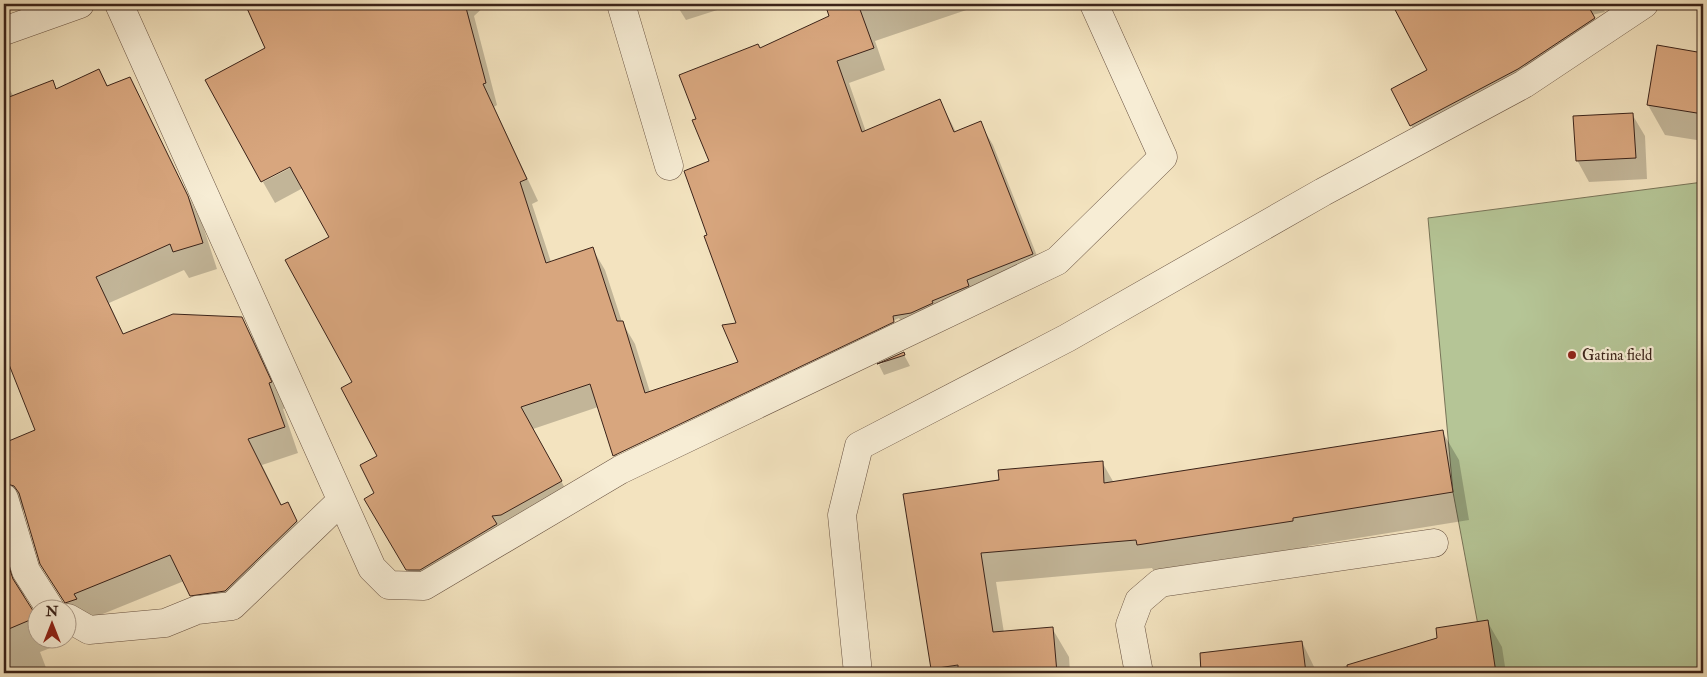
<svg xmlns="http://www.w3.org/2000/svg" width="1707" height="677" font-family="'IM FELL Double Pica',serif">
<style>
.green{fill:#b5c596;stroke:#787458}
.shadow{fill:#0003;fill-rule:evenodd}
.building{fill:#d8a67e;stroke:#3b2319}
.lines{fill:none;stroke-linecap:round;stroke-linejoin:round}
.minor-casing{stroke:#695342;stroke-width:29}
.minor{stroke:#f7edd5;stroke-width:28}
.poi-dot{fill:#8f2418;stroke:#f7edd5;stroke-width:2}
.labels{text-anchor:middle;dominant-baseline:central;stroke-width:4.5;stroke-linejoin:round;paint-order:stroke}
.poi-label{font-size:15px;fill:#3b2319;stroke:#f7edd5;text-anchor:start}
</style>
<rect width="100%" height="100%" fill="#f3e3bf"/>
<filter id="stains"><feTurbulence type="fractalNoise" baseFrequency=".004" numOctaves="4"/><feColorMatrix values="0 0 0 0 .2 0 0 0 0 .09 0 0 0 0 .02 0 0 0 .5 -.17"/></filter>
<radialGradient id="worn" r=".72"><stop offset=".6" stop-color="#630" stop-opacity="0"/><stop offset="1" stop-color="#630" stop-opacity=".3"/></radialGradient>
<path class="green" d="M1703,182V673H1487L1453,492L1428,218Z"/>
<path class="shadow" d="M266,4H487L474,16L497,105L494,107L538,201L532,204L551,262L592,248L605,270L622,322L635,344L650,392L739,362L737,324L709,236L710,162L698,119L760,49L831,17L826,4H984L875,41L885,70L849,83L866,132L940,101L956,132L980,123L993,145L1045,276L626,477L614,456L598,407L533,429L573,503L420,591L366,499L376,494L378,457L353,383L330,238L303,188L275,203L263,182L296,165L267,49L249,11ZM899,318L900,320L617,456V453Z
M676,4H736L686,20Z
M1393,4H1601L1605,12L1592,15L1608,43L1425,150L1411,125L1429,70Z
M1670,48L1703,54V141L1665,135L1648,105Z
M99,71L108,87L129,79L202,223L217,269L189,278L184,270L109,303L124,335L242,319L257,345L285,408L283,409L298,453L262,465L282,506L287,504L302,529L206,621L184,581L88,620L81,628L41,564L25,510L20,509L4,480V445L36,431L11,369L4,372V83L5,82L14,97L53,82L57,90Z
M1632,114L1645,136L1647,179L1589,182L1577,160Z
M903,353L910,366L884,375L879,365Z
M1442,431L1459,460L1469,520L1308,546L1309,549L1155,573L1152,568L996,582L1004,633L1052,628L1069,657L1070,673H935L933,669L905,495L1102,462L1114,483Z
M4,548L17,571L27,604L38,621V640H48L53,647L40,652L48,673H4Z
M1487,621L1502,647L1506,673H1322L1439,639Z
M1302,642L1317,673H1232L1229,651Z"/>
<path class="building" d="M245,4H465L486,83L483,84L527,179L520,182L546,263L593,247L617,321H623L645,393L738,362L722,325L736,323L704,236L707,235L684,171L709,161L692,120L696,119L679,75L758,44L760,48L829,16L825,4H858L874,48L837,61L862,132L940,99L954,132L981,121L1033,254L967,280L969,286L932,301L933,303L911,313L893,316L894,322L613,456L590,384L521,407L562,481L501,515L492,516L497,524L420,570H406L364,499L374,493L360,465L377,456L341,388L352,382L285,260L329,237L290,167L261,182L205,80L265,48Z
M1392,4H1587L1595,18L1518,69L1410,126L1391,89L1427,70Z
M1657,45L1703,53V114L1647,105Z
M99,69L107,86L130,77L188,196L203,243L173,252L170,244L96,277L123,334L173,314L242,317L272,382L269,383L285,427L248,439L281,505L288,502L297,521L225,591L190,596L170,555L74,594L77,599L65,603L40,564L19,493L14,486L4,483V443L35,430L4,352V99L53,80L56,89Z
M1633,113L1636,158L1576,161L1573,116Z
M904,352L905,355L877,364Z
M1443,430L1453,492L1293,518V521L1137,545L1136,540L981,553L993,632L1053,627L1057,673H958V665L931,669L903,494L999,480L998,470L1103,461L1104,483Z
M4,551L13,579L37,617L4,631Z
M1488,620L1496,673H1348L1347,665L1437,638L1436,628Z
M1302,641L1306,673H1201L1200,653Z"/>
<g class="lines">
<g class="minor-casing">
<path id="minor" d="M119,4L372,568L389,585L424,586L620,470L1057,261L1163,157L1094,4
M621,4L669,166
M4,31L80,4
M4,498L26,571L51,610
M68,618L89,630L165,623L197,610L232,606L341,501
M858,673L842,515L859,446L1067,338L1323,192L1524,84L1644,4
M1139,673L1130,625L1139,601L1160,583L1434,543"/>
</g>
<use href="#minor" class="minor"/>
</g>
<circle class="poi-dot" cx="1572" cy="355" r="5"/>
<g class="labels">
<g class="poi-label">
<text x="1582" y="355">Gatina field</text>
</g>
</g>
<rect width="1707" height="677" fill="none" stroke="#f3e3bf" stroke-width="20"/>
<rect x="5" y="5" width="1697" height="667" fill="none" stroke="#3b2319" stroke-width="2.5"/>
<rect x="10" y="10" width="1687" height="657" fill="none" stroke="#3b2319"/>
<g transform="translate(52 624)"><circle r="24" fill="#f7edd5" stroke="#ac9c8a"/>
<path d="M0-4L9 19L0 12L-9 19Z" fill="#8f2418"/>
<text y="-8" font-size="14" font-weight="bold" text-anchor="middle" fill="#3b2319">N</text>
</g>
<rect width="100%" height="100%" filter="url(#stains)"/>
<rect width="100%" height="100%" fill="url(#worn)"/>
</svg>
